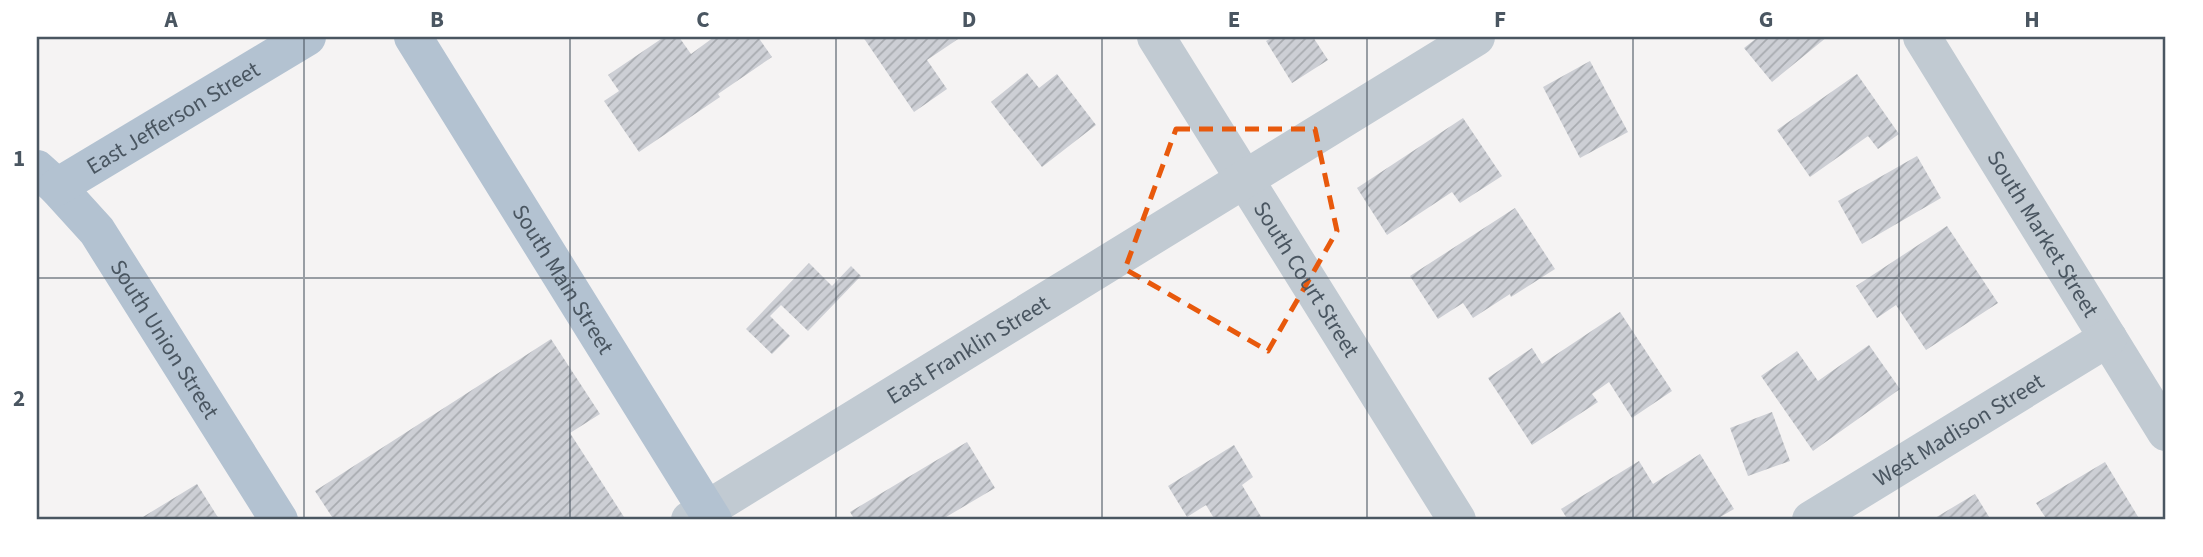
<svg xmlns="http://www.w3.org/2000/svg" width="2203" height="557" font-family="'Source Sans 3',sans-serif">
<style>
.building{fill:url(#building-hatch)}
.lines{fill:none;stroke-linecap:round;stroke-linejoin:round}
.minor{stroke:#c1cad2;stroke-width:38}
.primary{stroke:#b3c2d1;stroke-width:38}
.marked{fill:none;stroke:#e8590c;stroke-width:5;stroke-dasharray:14 9;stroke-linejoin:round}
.grid{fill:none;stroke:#4a5661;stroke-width:2;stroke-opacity:0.55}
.labels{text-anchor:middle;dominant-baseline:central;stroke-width:6;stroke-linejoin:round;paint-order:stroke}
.street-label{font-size:23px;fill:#4a5661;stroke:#fff}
.neatline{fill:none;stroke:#4a5661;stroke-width:2.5}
.grid-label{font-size:23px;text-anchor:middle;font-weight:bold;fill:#4a5661}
</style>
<defs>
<pattern id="building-hatch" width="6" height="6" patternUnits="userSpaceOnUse" patternTransform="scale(1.75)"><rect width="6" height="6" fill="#cdcfd5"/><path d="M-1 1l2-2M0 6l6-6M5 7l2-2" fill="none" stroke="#a8abb0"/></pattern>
</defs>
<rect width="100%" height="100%" fill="#f5f3f3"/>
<path class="building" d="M664,37H679L691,54L714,37H758L772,57L718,94L720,97L639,152L604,101L619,91L608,75Z
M863,37H961L927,60L947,89L914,112Z
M1273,37H1313L1328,60L1292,83L1266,41Z
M1758,37H1827L1772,82L1744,48Z
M1590,61L1628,132L1580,158L1543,87Z
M1027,73L1039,88L1057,74L1096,125L1042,167L991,102Z
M1857,74L1899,134L1878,149L1868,136L1810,177L1777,130Z
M1463,118L1502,176L1460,203L1452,192L1387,235L1357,188Z
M1917,156L1941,198L1862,244L1838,201Z
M1515,208L1555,269L1511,297L1510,294L1473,318L1463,303L1438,319L1410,276Z
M1947,226L1998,303L1926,350L1896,305L1877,318L1856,286Z
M809,263L832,286L851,266L861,276L808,331L781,305L770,316L790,336L772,354L746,329Z
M1620,312L1672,391L1632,418L1609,382L1592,394L1598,402L1532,445L1488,378L1532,348L1542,364Z
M551,339L600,414L570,433L624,517L618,520H334L315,491Z
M1869,345L1900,389L1813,451L1761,376L1797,351L1818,381Z
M1772,412L1790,461L1748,476L1730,428Z
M967,442L995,488L941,520H855L850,512Z
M1234,445L1253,477L1242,485L1263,520H1215L1206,505L1187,517L1168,486Z
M1700,454L1734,509L1715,520H1568L1561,509L1639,461L1653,484Z
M2105,462L2140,520H2047L2036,503Z
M197,484L219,519L216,520H138Z
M1975,494L1991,520H1936L1935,518Z"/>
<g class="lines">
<g class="minor">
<path id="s1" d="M1156,37L1457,520"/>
<path id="s2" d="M1922,37L2166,432"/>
<path id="s3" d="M690,520L1476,37"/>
<path id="s4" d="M1811,520L2108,338"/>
</g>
<g class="primary">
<path id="s5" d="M413,37L713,520"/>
<path id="s6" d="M37,169L57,187L97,231L279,520"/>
<path id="s7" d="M57,187L307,37"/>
</g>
</g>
<path class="marked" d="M1176,129H1315L1337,231L1268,351L1125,269Z"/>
<path class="grid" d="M304,37V520M570,37V520M836,37V520M1102,37V520M1367,37V520M1633,37V520M1899,37V520M37,278H2166"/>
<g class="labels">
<g class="street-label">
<text stroke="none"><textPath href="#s7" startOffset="135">East Jefferson Street</textPath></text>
<text stroke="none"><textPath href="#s2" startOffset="231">South Market Street</textPath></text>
<text stroke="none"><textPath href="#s5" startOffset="285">South Main Street</textPath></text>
<text stroke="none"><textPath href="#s1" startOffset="285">South Court Street</textPath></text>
<text stroke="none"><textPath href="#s6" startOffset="214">South Union Street</textPath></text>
<text stroke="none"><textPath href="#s3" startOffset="326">East Franklin Street</textPath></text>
<text stroke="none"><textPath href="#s4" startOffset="173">West Madison Street</textPath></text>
</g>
</g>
<rect width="2203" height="557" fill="none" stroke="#ffffff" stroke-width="77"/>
<rect x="38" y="38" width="2126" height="480" class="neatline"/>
<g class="grid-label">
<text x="171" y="27">A</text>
<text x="437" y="27">B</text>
<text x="703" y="27">C</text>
<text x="969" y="27">D</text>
<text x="1234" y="27">E</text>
<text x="1500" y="27">F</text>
<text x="1766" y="27">G</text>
<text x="2032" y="27">H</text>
<text x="19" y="166">1</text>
<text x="19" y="406">2</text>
</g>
</svg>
